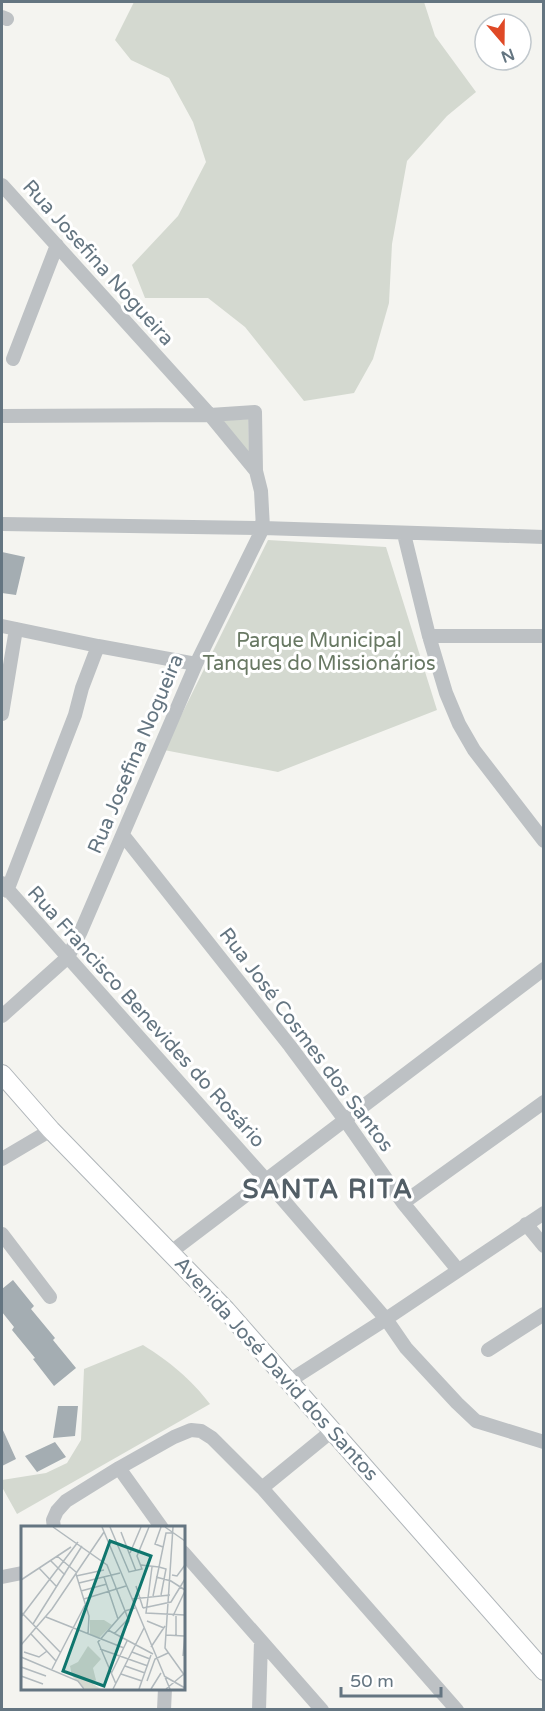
<svg xmlns="http://www.w3.org/2000/svg" width="545" height="1711" font-family="'Varela Round',sans-serif">
<style>
.green{fill:#d4d9d0}
.building{fill:#a4adb2}
.lines{fill:none;stroke-linecap:round;stroke-linejoin:round}
.secondary-casing{stroke:#afb5b9;stroke-width:20}
.street{stroke:#bdc1c4;stroke-width:14}
.secondary{stroke:#fff;stroke-width:18}
.labels{text-anchor:middle;dominant-baseline:central;stroke-width:6;stroke-linejoin:round;paint-order:stroke}
.street-label{font-size:20px;fill:#647581;stroke:#fff}
.park-label{font-size:20px;fill:#687863;stroke:#fff}
.district-label{font-size:26px;font-weight:bold;letter-spacing:1.5px;fill:#525e66;stroke:#fff}
.inset-road{fill:none;stroke:#b1b9bd;stroke-width:1.5}
.view{fill:#0f766e;fill-opacity:0.15;stroke:#0f766e;stroke-width:3}
.inset-edge{fill:none;stroke:#647581;stroke-width:3}
</style>
<rect width="100%" height="100%" fill="#f4f4f0"/>
<path class="green" d="M134,2H424L435,36L476,92L447,116L407,161L392,244L389,303L373,359L354,393L304,401L245,327L208,298H145L132,265L178,216L206,162L193,122L169,78L131,60L115,40Z
M248,419L249,454L217,421Z
M268,540L386,547L437,710L278,772L164,750Z
M143,1345C170,1362 190,1378 210,1404L17,1514L2,1487V1480L46,1473L67,1463L81,1440L84,1369Z"/>
<path class="building" d="M2,552L25,557L16,595L2,593Z
M13,1280L34,1306L31,1309L55,1338L53,1340L76,1368L54,1386L33,1359L35,1358L12,1330L14,1327L2,1312V1289Z
M58,1406H78L75,1436L53,1438Z
M2,1428L16,1459L2,1466Z
M55,1442L66,1457L37,1472L25,1456Z"/>
<g class="lines">
<g class="secondary-casing">
<path id="secondary" d="M2,1074L51,1130L226,1310L544,1671"/>
</g>
<path class="street" d="M2,17L7,19
M2,185L210,415L256,471L261,491L263,528L196,664L81,931L68,957L2,1016
M13,359L57,245
M2,416L210,415L255,412L256,471
M2,524L263,528L544,537
M404,534L429,636L446,693L459,724L474,750L544,841
M2,626L98,646L196,664
M429,636H544
M2,714L16,629
M123,835L290,1046L345,1120L403,1203L458,1270
M2,883L266,1180L386,1319L406,1348L457,1403L476,1421L544,1442
M7,891L75,715L82,688L98,646
M2,1159L51,1130
M403,1203L544,1102
M526,1224L544,1246
M2,1234L50,1297
M171,1252L544,969
M488,1350L544,1314
M289,1381L386,1319L544,1213
M119,1468L162,1528
M262,1488L333,1430
M54,1528L53,1520L57,1511L66,1501L119,1468L174,1437L191,1430L201,1431L212,1438L262,1488L457,1710
M183,1552L322,1710
M2,1577L22,1573
M164,1710L165,1688
M259,1710L261,1641"/>
<use href="#secondary" class="secondary"/>
</g>
<g class="labels">
<g class="street-label">
<text transform="translate(98 263) rotate(48)">Rua Josefina Nogueira</text>
<text transform="translate(136 754) rotate(-67)">Rua Josefina Nogueira</text>
<text transform="translate(146 1017) rotate(48)">Rua Francisco Benevides do Rosário</text>
<text transform="translate(306 1040) rotate(53)">Rua José Cosmes dos Santos</text>
<text transform="translate(276 1369) rotate(48)">Avenida José David dos Santos</text>
</g>
<g class="park-label">
<text x="319" y="641">Parque Municipal<tspan x="319" dy="23">Tanques do Missionários</tspan></text>
</g>
<g class="district-label">
<text x="328" y="1189">SANTA RITA</text>
</g>
</g>
<g transform="translate(21 1526)">
<rect width="164" height="164" fill="#f4f4f0"/>
<path d="M69,94H83L91,99L78,112L69,108ZM67,120L80,133L72,142L75,154L72,158L80,163H64L51,150L49,140L57,136Z" fill="#d4d9d0"/>
<path class="inset-road" d="M32,1L86,39L108,95L99,112M81,1L149,163M89,1L108,46L121,43L116,30L128,1M140,1L134,18L142,21M144,1L164,15M152,1L144,122L164,150M100,6L115,45M109,27L120,1M36,30L55,46M30,35L44,49M120,39L138,41M131,41L125,87L164,89M138,41L145,43L140,69M18,42L36,61M55,48L68,90L67,108M151,49L156,50L164,39M55,50L83,44M83,51L97,93M135,51L150,55L164,64M0,54L50,21M58,57L99,47M115,60L122,82M60,65L86,58M132,70L145,7H152M63,73L105,60M111,73L149,69M122,82L150,76L164,53M1,87L40,127M152,90L164,65M0,91L57,16M25,91L103,122M126,95L143,102M12,98L61,20M87,104L132,128M10,108L35,135M93,108L107,93M145,109L163,110M155,109V90M0,119L31,83L83,6M130,121L144,100M79,123L127,140M3,126L18,131L26,125M111,126L129,133M162,130L164,108M0,131L57,155L63,163M104,140L124,147M0,141L25,150M31,143L64,79M90,148L106,115M100,148L121,155M0,150L22,158M143,150L164,162M126,155L134,133L147,127M95,158L77,116L104,85L114,82M92,163L123,102M118,163L130,129M130,163L140,147M145,163L164,147"/>
<path class="view" d="M89,15L130,30L83,160L42,145Z"/>
<rect width="164" height="164" class="inset-edge"/>
</g>
<rect width="545" height="1711" fill="none" stroke="#647581" stroke-width="6"/>
<g transform="translate(503 42) rotate(160)"><circle r="28" fill="#ffffff" stroke="#c1c8cd" stroke-width="1.5"/>
<path d="M0-4.5L10 22L0 15L-10 22Z" fill="#df4926"/>
<text y="-9" font-size="16" font-weight="bold" text-anchor="middle" fill="#647581">N</text>
</g>
<path d="M341 1687v9h100v-9" fill="none" stroke="#647581" stroke-width="3"/>
<text x="350" y="1687" font-size="18" fill="#647581" stroke="#ffffff" stroke-width="4.5" paint-order="stroke">50 m</text>
</svg>
